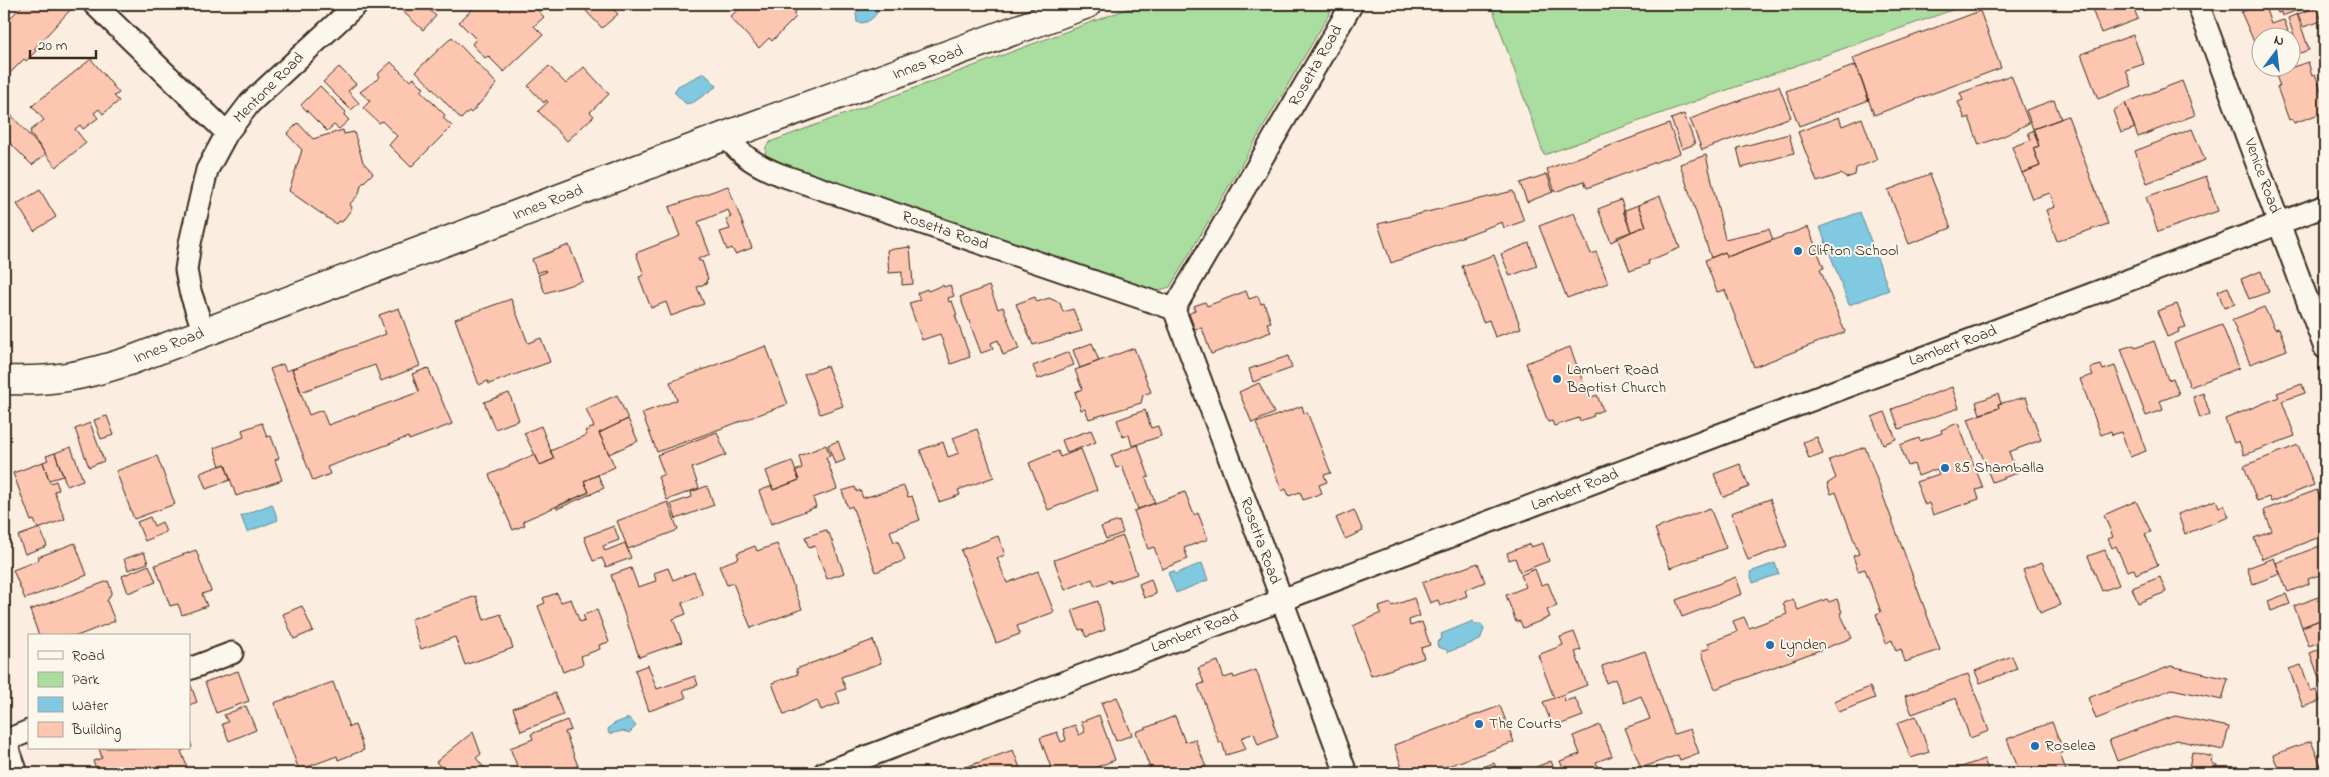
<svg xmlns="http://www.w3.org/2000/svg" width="2329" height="777" font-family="'Indie Flower',sans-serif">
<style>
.green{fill:#aadea1;stroke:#728460}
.water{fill:#80c9e1;stroke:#648993}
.building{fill:#fdc6b1;stroke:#3b2a1e}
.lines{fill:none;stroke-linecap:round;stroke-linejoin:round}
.minor-casing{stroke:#3b2a1e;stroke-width:25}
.tertiary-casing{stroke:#3b2a1e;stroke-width:31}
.minor{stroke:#fbf7ec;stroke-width:21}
.tertiary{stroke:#fbf7ec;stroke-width:28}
.poi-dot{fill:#1f6fb2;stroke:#fbf7ec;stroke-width:2}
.labels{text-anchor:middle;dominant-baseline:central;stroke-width:4;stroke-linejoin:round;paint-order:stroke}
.street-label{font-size:16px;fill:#3b2a1e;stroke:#fbf7ec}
.poi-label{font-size:16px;fill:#3b2a1e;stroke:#fbf7ec;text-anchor:start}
</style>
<rect width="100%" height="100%" fill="#fbede0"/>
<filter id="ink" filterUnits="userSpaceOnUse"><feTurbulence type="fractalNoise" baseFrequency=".02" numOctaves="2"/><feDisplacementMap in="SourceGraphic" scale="10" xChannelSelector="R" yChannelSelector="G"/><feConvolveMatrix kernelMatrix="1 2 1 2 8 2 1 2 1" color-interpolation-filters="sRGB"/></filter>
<g filter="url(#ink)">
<path class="green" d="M1140,4H1335L1170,287L1153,292L770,161L765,155L766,147L770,142Z
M1491,4H1969L1544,155Z"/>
<path class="water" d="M865,4H880C879,14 868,26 857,22L856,13Z
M704,73L717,86L694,102L686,104L674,92L678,86Z
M1860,212L1889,290L1849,305L1820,227Z
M272,504L278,520L247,532L241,516Z
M1202,563L1208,580L1176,593L1168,573L1174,571L1175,574Z
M1775,563L1779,574L1753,583L1750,572Z
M1473,621L1474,624H1481L1484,629L1480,640L1448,652L1447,650L1438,647L1437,643L1442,638L1441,634Z
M629,718L636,726L629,733L623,731L609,734L608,729L613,724Z"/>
<path class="building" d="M19,4H65L71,9L34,49L36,51L26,61L24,59L4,79V24L22,6Z
M403,4H423L436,16L423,30L399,8Z
M478,4H532L544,17L534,26L543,35L504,72L488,56L485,58L472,44L476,39L459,22Z
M586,4H616L612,8L618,14L602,28L586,11Z
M744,4H803L793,14L796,17L772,41L769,38L759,48L730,17Z
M2081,4H2132L2138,19L2101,33L2090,4L2082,7Z
M2264,4L2271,24L2284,20L2288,31L2274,38H2262V60L2241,12Z
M2267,4H2311V5L2282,16L2281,12L2278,13L2275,6L2269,8Z
M2317,7L2322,21L2303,27L2298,14Z
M1980,11L2001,68L1874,115L1853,58Z
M2297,14L2309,50L2300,53L2288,18Z
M2133,35L2144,64L2126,70L2132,86L2098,99L2081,54Z
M452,37L497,84L471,113L469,111L461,119L416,71Z
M91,59L119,93L114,96L119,101L103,114L99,109L94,113L98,118L83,129L80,125L75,129L86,143L56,167L32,136L30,131L44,120L32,106Z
M391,62L410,81L414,78L424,88L421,91L445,115L443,118L452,126L411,167L389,145L397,136L382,121L379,123L363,108L370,101L360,92L380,77L378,74Z
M2308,62L2312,75L2315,74L2325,101V112L2294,123L2292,119L2289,120L2277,87L2280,86L2275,73Z
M1856,65L1869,100L1799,126L1786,91Z
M549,66L566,84L584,67L609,94L590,112L594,116L567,141L538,111L548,102L546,100L544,103L528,86Z
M339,67L356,84L348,91L359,103L351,110L323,82Z
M2011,75L2029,123L2006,135L1979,145L1969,117L1965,119L1958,102L1963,100L1960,93Z
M2182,81L2195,115L2138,137L2125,103Z
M320,86L346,112L344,115L349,120L339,129L334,125L327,131L301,105Z
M1779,86L1791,117L1702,150L1690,119Z
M2054,100L2061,119L2033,129L2026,110Z
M2125,103L2135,128L2121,133L2113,111Z
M4,107L46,154L32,165L4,137Z
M1684,114L1695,144L1682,149L1671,119Z
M2068,116L2108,224L2057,241L2046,210L2055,207L2050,193L2032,199L2022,173L2040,166L2033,148L2039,146L2033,129Z
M1839,117L1842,126L1862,118L1877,160L1856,168L1855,175L1846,178L1841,174L1817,182L1798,132Z
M298,123L313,139L343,130L344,134L354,132L363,162L373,173L361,185L359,194L350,204L352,208L342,222L338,221L336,224L289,191L302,150L287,134Z
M1669,124L1680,153L1587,188L1584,181L1555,192L1547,169Z
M2192,129L2205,160L2147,183L2135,151Z
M2034,130L2039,146L2033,148L2040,166L2022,173L2012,147L2031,140L2028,133Z
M1789,134L1794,153L1742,168L1737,148Z
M1706,155L1725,239L1769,229L1773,240L1727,257L1725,252L1711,258L1680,164Z
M1547,174L1553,192L1527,202L1520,183Z
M1930,174L1951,228L1909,244L1888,190Z
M2206,176L2218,211L2158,232L2146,197Z
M728,186L752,248L735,254L732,248L727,250L720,232L730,229L726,219L731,217L728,210L698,222L710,254L698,259L699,261H702L708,279L706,280L707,283L697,287L704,304L671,316L666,302L651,308L639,277L644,275L636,253L680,236L669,207Z
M40,190L56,217L34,231L17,204Z
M1513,191L1524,221L1504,228L1502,222L1391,263L1378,224Z
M1660,196L1680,248L1648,261L1649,264L1630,271L1617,237L1646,226L1638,205Z
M1621,200L1631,232L1611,242L1598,209Z
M1638,205L1646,226L1631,232L1623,211Z
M1574,213L1591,254L1596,252L1608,283L1567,298L1539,226Z
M1808,227L1824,268L1820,269L1845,332L1754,367L1725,290L1717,292L1705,260L1725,252L1727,257Z
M1529,243L1537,266L1510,276L1501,254Z
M569,245L583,281L545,293L538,275L546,272L545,270L537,273L532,259Z
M910,247L913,284L902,285V272L889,273L887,250Z
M1494,255L1521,328L1495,337L1489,320L1483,322L1462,266Z
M2261,271L2269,292L2249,299L2241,279Z
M943,285L944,287L950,285L954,296L948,298L949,302L952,301L957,315H955L970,357L951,364L940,334L922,340L909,303L920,300L917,293L927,289L928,291Z
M989,286L998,309L1003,307L1019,349L1003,355L998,340L991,343L993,349L981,353L960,297Z
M2228,287L2235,304L2224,308L2218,291Z
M1246,291L1249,299L1258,296L1261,304L1264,303L1271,322L1267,323L1271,332L1211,354L1202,328L1195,329L1189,314L1195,310L1194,306L1205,302L1207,306Z
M1035,297L1037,302L1049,298L1060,303L1063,312L1073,309L1082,331L1033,345L1016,304Z
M511,299L528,343L541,338L550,362L489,384L488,381L479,385L455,319Z
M2177,304L2186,327L2178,329L2179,332L2167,337L2157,311Z
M2264,307L2275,329L2279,328L2287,350L2250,364L2232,320Z
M399,308L420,366L381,381L375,365L301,392L292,369L386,334L379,315Z
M2222,325L2239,368L2190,387L2174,343Z
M2154,341L2168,380L2173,378L2179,394L2160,401L2163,410L2146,416L2121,349L2134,345L2135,348Z
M1092,343L1099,361L1080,368L1073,350Z
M766,346L788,404L657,452L642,413L677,400L670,382Z
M1570,347L1589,398L1597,395L1603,410L1593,414L1594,416L1580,421L1579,418L1554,426L1552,421L1548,422L1526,363Z
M1134,348L1151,392L1143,395L1141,403L1089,419L1085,409L1081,410L1075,392L1082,389L1075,370Z
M1069,352L1074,365L1038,379L1033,366Z
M1288,356L1292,368L1253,382L1249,369Z
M283,364L286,371L292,369L309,415L322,410L328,425L419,392L412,374L428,368L452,424L409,440L408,437L327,467L330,474L313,481L270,369Z
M2101,365L2103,370L2115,366L2146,451L2130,457L2121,432L2112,435L2111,431L2101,435L2080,379L2093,375L2090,368Z
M827,366L843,406L820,414L804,374Z
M1259,383L1274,413L1252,423L1239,392Z
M2302,384L2305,393L2282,401L2295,436L2244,455L2239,441L2234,443L2225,419L2279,397L2277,393Z
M1952,387L1959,408L1899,429L1892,409Z
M509,393L519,420L495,429L484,402Z
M2203,393L2210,414L2200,418L2193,397Z
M1998,394L2001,403L1998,404L1999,408L1980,414L1976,402Z
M617,395L628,419L599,433L615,467L584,481L589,492L523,521L525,525L513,530L489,475L535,454L540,465L554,459L550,451L587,435L585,431L594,427L586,409Z
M2026,397L2041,440L2009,452L2017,473L1992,482L1968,419L1999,408L1998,404Z
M1302,406L1304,413L1307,412L1331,473L1324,475L1327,482L1319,485L1322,493L1303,500L1300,492L1289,496L1286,489L1282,491L1256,423Z
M1145,410L1151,428L1158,426L1161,436L1132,446L1129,435L1123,437L1117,420Z
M1885,412L1896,439L1883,444L1872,417Z
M107,416L114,435L101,439L94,420Z
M628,419L638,441L609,454L599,433Z
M90,423L104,461L89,467L75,429Z
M262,423L267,437L271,436L279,458L275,460L282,480L236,496L225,464L220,466L214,448L244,437L242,430Z
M1958,423L1983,488L1976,490L1979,499L1933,515L1929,503L1925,505L1916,482L1939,474L1937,469L1918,476L1914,464L1908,466L1900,445L1919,438L1920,441L1942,433L1941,430Z
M541,426L554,459L540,465L524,433Z
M977,429L994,477L958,490L960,495L939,502L920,450L943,442L948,457L959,453L953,438Z
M1091,430L1096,442L1067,453L1062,440Z
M717,432L726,455L692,468L699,488L667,500L658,477L664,474L657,455Z
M1817,437L1823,454L1809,459L1803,442Z
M838,441L845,460L835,464L828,445Z
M826,445L830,456L826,457L837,489L813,498L816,507L771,524L759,491L772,486L773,490L799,480L795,471L802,468L799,456Z
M1138,445L1149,477L1146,478L1155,503L1138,509L1122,466L1116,468L1111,455Z
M2298,445L2314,485L2271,502L2269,497L2257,501L2244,466Z
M71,447L83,480L67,486L55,453Z
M1865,447L1940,650L1905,662L1901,649L1896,651L1892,640L1886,643L1876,614L1881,612L1865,569L1858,571L1853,556L1859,554L1836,492L1831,494L1827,484L1836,478L1829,460Z
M1081,449L1097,490L1048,510L1029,463L1058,451L1060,457Z
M55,453L63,476L49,480L43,462L48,460L46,456Z
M157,456L175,504L134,519L116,471Z
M792,461L799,480L773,490L766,471Z
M43,462L50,483L56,481L59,490L54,491L65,519L38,529L34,520L31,521L13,473Z
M225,464L230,480L206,489L200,473Z
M1740,464L1749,487L1723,497L1714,474Z
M598,475L604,488L557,509L556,507L589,492L584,481Z
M707,486L714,505L676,519L671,504L692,497L691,492Z
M904,486L908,497L912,496L920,520L890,531L894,542L898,541L905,560L876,572L852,506L848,508L842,491L855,487L857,492L860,490L863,498Z
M2317,490L2325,512V535L2262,559L2254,538L2272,531L2264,510Z
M1185,492L1194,515L1198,513L1208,539L1184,548L1188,559L1162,569L1154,547L1148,549L1134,511Z
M1770,499L1787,546L1748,560L1731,513Z
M2216,500L2219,507L2224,505L2229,517L2185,534L2178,514Z
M2136,501L2151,532L2145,534L2158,565L2136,574L2134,569L2127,571L2116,546L2112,548L2108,539L2113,537L2104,515Z
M668,502L678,530L628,549L617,521Z
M1710,508L1726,548L1670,568L1655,529Z
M1354,510L1363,531L1345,539L1336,518Z
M150,517L154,526L162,522L166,532L145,541L137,522Z
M1119,521L1123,533L1106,539L1101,527Z
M614,526L619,540L603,546L605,551L625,543L631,558L606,567L602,558L593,561L584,537Z
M40,528L47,546L25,554L18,536Z
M826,530L828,534L829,533L844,573L827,579L815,546L809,548L805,537Z
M998,536L1005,555L997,558L1007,583L1038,571L1054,612L1017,626L1020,634L996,643L961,550Z
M1123,536L1137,574L1111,583L1110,580L1095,586L1092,579L1065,590L1054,560Z
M75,543L87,575L25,599L13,570L39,560L38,557Z
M1543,543L1549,561L1520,572L1515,558L1509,560L1507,553L1530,544L1531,547Z
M777,544L802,609L751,628L733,583L727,585L719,566L739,558L737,553L755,546L757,551Z
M2325,544V573L2308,579L2309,584L2288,592L2276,563Z
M196,550L211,591L202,594L207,606L182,615L178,604L170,606L155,565Z
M2105,550L2119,585L2102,591L2088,556Z
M144,552L148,563L128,570L124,559Z
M2274,558L2280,574L2253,584L2247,568Z
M2042,562L2060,605L2040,613L2023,570Z
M1478,563L1485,582L1465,590L1467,596L1440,606L1438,600L1430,603L1422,583Z
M149,565L156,582L128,593L122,576Z
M631,568L638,587L656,581L654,573L668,568L673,580L694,572L703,595L682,603L686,614L673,619L682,642L639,657L611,575Z
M1535,569L1541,585L1548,583L1557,606L1547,610L1550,617L1523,628L1520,621L1516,622L1506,595L1526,587L1521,575Z
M1736,577L1742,594L1682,617L1676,600Z
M2160,577L2166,592L2138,603L2132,588Z
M1151,579L1156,594L1144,598L1139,584Z
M108,581L112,592L107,601L115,621L77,636H39L30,610Z
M557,593L561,602L571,599L580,622L585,620L583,615L597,610L609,642L599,645L600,649L581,656L583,664L563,672L538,606L545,603L543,598Z
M2286,594L2290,604L2271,611L2268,601Z
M2325,595V618L2302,627L2294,606Z
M476,596L484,620L501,614L513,648L465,665L455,637L421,649L411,619Z
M1414,598L1420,616L1409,620L1410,626L1422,622L1430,645L1421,648L1424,658L1371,676L1353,626L1381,613L1379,607L1391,603L1392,606Z
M1793,599L1798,610L1827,599L1829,602L1837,599L1842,612L1840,613L1852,638L1715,689L1701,651L1710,648L1708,643L1737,632L1733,621L1744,617L1749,628L1787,614L1783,603Z
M1098,601L1105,630L1086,637L1083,629L1079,630L1072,610Z
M302,606L313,631L294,639L283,614Z
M2325,618V640L2309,646L2302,627Z
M1574,632L1581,650L1575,652L1587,685L1554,698L1538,655L1563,645L1560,637Z
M873,640L881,663L841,677L846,689L836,692L840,703L821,710L817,700L784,715L772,683L798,674L796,669Z
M2325,647V689H2323L2310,653Z
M1645,651L1674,734L1690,729L1699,753L1680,760L1678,755L1641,768L1625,728L1650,719L1641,696L1624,703L1615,679L1606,683L1602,666Z
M2012,656L2017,669L1980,683L1975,671Z
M1218,661L1224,678L1233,675L1234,678L1256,670L1275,722L1273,723L1278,737L1258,745L1254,733L1241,738L1246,749L1226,755L1222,742L1219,743L1198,685L1204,683L1198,668Z
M648,665L657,689L695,676L698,685L683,690L686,698L649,711L635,670Z
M2301,665L2311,692L2316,690L2320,701L2303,707L2289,669Z
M2171,666L2228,679L2222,700L2172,689L2096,719L2088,698Z
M238,671L249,701L216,713L205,682Z
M1968,674L1989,731L1970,738L1956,698L1912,714L1905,696Z
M189,680L197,702L189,705Z
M333,682L349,727L355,725L364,750L338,760L337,756L299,770L274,703Z
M1870,687L1875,698L1839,712L1834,701Z
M555,693L563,715L521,731L513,708Z
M1563,695L1565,701L1575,698L1583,716L1553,727L1543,702Z
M1117,697L1132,735L1116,741L1101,703Z
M246,706L256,730L229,741L222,724L228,722L224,715Z
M1500,706L1514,742L1429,773H1404L1394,745Z
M1099,715L1115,760L1081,773H1053L1040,738L1057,732L1061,742L1066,740L1063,729L1075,725L1079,735L1085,732L1081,722Z
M1175,716L1185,742L1195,739L1206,767L1188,773H1152L1136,732Z
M1916,716L1929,752L1911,758L1897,723Z
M2175,716L2229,727L2223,750L2176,740L2117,761L2109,740Z
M567,720L571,730L565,732L578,766H576L579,773H520L510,748L533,739L531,734Z
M2052,722L2064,752L2060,754L2067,773H2020L2007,739Z
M1600,725L1612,756L1596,762L1600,773H1565L1560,761L1580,754L1573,736Z
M473,732L481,754L476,758L486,770L483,773H421L440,766L436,762Z
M189,739L192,747L181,751L188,769L180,773H108L107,771L98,773L93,761L102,758L99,748H189Z
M2311,741L2324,773H2280L2273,755Z
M1013,750L1022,773H962L960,769Z
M2192,752L2213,757L2212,763L2217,765L2216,773H2188Z
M1984,759L1989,773H1945Z
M1551,761L1556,773H1538L1536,767Z
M1494,763L1498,773H1466Z"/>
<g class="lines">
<g class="minor-casing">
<path id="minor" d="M94,4L227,133
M2198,4L2325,348
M725,136C743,157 756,165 781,175L1174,309
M1174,309L1346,773
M1174,309L1352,4
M204,333L190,291L186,270L190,243L207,170L227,133L250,103L357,4
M189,669L232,653
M4,737L17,773
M5,741L29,731
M824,773L2325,206"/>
</g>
<g class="tertiary-casing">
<path id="tertiary" d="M4,380C53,382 83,376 129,361L725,136L1087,4"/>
</g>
<use href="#minor" class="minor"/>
<use href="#tertiary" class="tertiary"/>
</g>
</g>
<g class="poi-dot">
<circle cx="1798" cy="251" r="5"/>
<circle cx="1557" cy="379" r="5"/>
<circle cx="1945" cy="468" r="5"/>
<circle cx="1770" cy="645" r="5"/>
<circle cx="1479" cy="724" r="5"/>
<circle cx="2035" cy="746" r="5"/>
</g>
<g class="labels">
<g class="street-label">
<text transform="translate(928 63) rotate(-20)">Innes Road</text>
<text transform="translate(1316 66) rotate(-60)">Rosetta Road</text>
<text transform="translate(269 88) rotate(-45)">Mentone Road</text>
<text transform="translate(2262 176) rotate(70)">Venice Road</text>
<text transform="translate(548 203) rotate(-21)">Innes Road</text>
<text transform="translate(945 231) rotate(19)">Rosetta Road</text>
<text transform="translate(169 346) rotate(-21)">Innes Road</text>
<text transform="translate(1953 346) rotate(-20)">Lambert Road</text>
<text transform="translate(1575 490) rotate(-21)">Lambert Road</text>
<text transform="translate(1260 541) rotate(70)">Rosetta Road</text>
<text transform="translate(1195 632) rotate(-21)">Lambert Road</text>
</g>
<g class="poi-label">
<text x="1808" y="251">Clifton School</text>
<text x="1567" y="370">Lambert Road<tspan x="1567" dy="18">Baptist Church</tspan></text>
<text x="1955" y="468">85 Shamballa</text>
<text x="1780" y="645">Lynden</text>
<text x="1489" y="724">The Courts</text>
<text x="2045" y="746">Roselea</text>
</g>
</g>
<rect width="2329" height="777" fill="none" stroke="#fbf7ec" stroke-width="20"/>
<rect x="10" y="10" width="2309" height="757" fill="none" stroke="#3b2a1e" stroke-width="2" filter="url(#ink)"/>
<rect x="28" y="634" width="162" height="115" fill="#fbf7ec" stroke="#aea59a"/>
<rect x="38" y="651" width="25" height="8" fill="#fbf7ec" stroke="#aea59a"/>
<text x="72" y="660" font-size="15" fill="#3b2a1e">Road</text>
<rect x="38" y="672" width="25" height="15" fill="#aadea1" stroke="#aea59a"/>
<text x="72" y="684" font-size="15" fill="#3b2a1e">Park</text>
<rect x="38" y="697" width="25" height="15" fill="#80c9e1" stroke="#aea59a"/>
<text x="72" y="710" font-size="15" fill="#3b2a1e">Water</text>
<rect x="38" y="722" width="25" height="15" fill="#fdc6b1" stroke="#aea59a"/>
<text x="72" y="734" font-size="15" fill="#3b2a1e">Building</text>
<g transform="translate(2276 52) rotate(15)"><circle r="24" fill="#fbf7ec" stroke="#aea59a"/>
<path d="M0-4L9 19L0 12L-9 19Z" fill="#1f6fb2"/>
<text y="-8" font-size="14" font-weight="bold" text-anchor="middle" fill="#3b2a1e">N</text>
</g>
<path d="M30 50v8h66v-8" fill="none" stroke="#3b2a1e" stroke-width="2.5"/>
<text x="38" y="50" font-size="15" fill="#3b2a1e" stroke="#fbf7ec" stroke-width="4" paint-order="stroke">20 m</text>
</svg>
